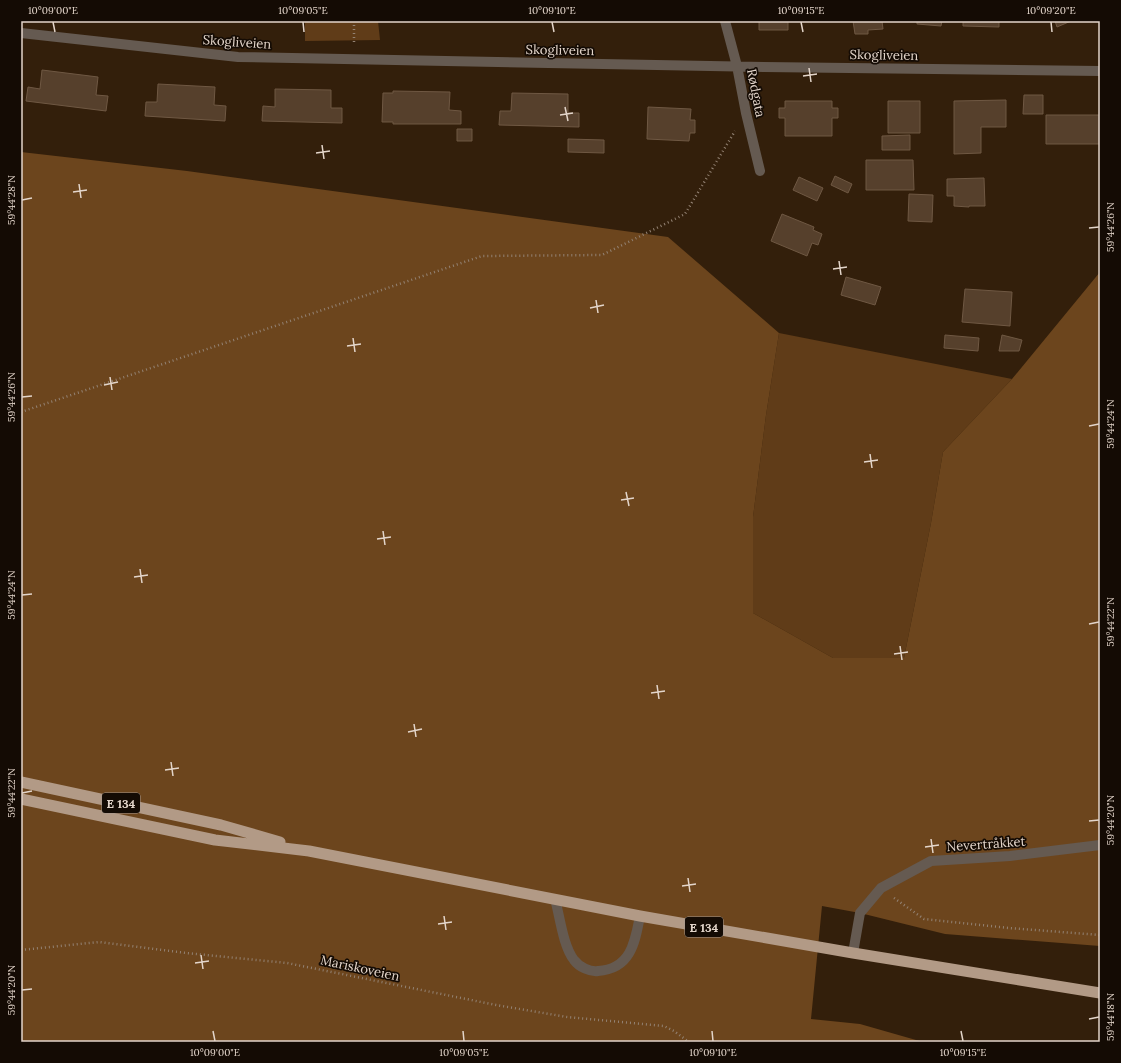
<svg xmlns="http://www.w3.org/2000/svg" width="1121" height="1063" font-family="Lora,serif">
<style>
.green{fill:#603c18}
.forest{fill:#6c451d}
.building{fill:#56402c;stroke:#6f5843}
.lines{fill:none;stroke-linecap:round;stroke-linejoin:round}
.path{stroke:#938273;stroke-width:2.5;stroke-dasharray:1 3;stroke-linecap:butt}
.service{stroke:#655a51;stroke-width:10}
.minor{stroke:#655a51;stroke-width:10}
.trunk{stroke:#b29a86;stroke-width:11}
.ticks{fill:none;stroke:#e3d5ca;stroke-width:1.5}
.labels{text-anchor:middle;dominant-baseline:central;stroke-width:3.5;stroke-linejoin:round;paint-order:stroke}
.shield{fill:#140b04;stroke:#a5988f;stroke-width:1}
.shield-label{font-size:12px;font-weight:bold;fill:#e3d5ca}
.street-label{font-size:13px;fill:#e3d5ca;stroke:#140b04}
.neatline{fill:none;stroke:#e3d5ca;stroke-width:1.5}
.ticks-label{font-size:10px;text-anchor:middle;fill:#e3d5ca}
</style>
<rect width="100%" height="100%" fill="#331f0b"/>
<path class="green" d="M305,21H378L380,40L305,41Z
M779,333L1012,379L943,452L931,523L904,658H833L753,613V517L766,415Z"/>
<path class="forest" d="M21,152L187,171L668,237L779,333L766,415L753,517V613L833,658H904L931,523L943,452L1012,379L1100,272V946L945,934L860,913L822,906L811,1019L860,1024L923,1042H21Z"/>
<path class="building" d="M759,21H788V30H759Z
M853,21H882L883,29L868,30V34H855Z
M917,21H942L941,26L917,24Z
M963,21H999V27L963,26Z
M1055,21H1071L1057,27Z
M42,70L98,77L96,95L108,96L106,111L26,101L28,87L40,89Z
M158,84L215,87L214,105L226,106L225,121L145,116L146,102H157Z
M275,89L331,90V108H342V123L262,121L263,106L275,107Z
M393,91L450,92L449,110L461,111V124H393V122H382L383,93H393Z
M512,93L568,94V113H579V127L499,125L500,111H511Z
M1024,95H1043V114H1023Z
M1006,100V127H981V153L954,154V101Z
M785,101H832V108H838V118H832V136H785V118H779V108H785Z
M888,101H920V133H888Z
M648,107L691,109L690,120H695V133H690L689,141L647,139Z
M1046,115H1100V144H1046Z
M457,129H472V141H457Z
M910,135V150H882V136Z
M568,139L604,140V153L568,152Z
M866,160H913L914,190H866Z
M835,176L852,184L848,193L831,185Z
M799,177L823,188L817,201L793,190Z
M984,178L985,206H969V207L954,206V196H947V179Z
M909,194L933,195L932,222L908,221Z
M782,214L814,227L813,230L822,234L818,245L812,243L807,256L771,241Z
M846,277L881,287L875,305L841,295Z
M965,289L1012,292L1010,326L962,322Z
M945,335L979,338L978,351L944,348Z
M1002,335L1022,340L1019,351H999Z"/>
<g class="lines">
<path class="path" d="M354,21V44
M21,412L482,256L602,255L685,214L735,131
M894,898L924,919L1009,928L1100,935
M21,950L99,942L186,953L287,963L496,1005L567,1017L664,1026L674,1031L689,1042"/>
<path class="service" d="M555,899C560,917 563,946 574,960C579,967 590,972 598,971C631,969 635,942 640,916
M853,953L860,913L881,888L931,861L1010,856L1100,845"/>
<path class="minor" d="M725,21L737,66L746,113L760,171
M21,33L238,57L764,67L1100,71"/>
<path class="trunk" d="M21,782L221,825L280,842
M21,799L215,840L309,851L640,916L853,953L1100,993"/>
</g>
<path class="ticks" d="M53,22L55,32M303,22L304,32M552,22L554,32M801,22L803,32M1051,22L1052,32M809,68L811,82M803,76L817,74M565,107L568,121M560,115L573,113M322,145L324,159M316,153L330,151M79,184L81,198M73,192L87,190M22,200L32,198M1089,228L1099,227M839,261L841,275M833,269L847,267M596,300L598,313M590,308L604,305M353,338L355,352M347,346L361,344M110,377L112,390M104,385L118,382M22,397L32,396M1089,426L1099,424M870,454L872,468M864,462L878,460M626,492L629,506M621,500L634,498M383,531L385,545M377,539L391,537M140,569L142,583M134,577L148,575M22,595L32,594M1089,624L1099,622M900,646L902,660M894,654L908,652M657,685L659,699M651,693L665,691M414,724L416,737M408,732L422,729M171,762L173,776M165,770L179,768M22,793L32,791M1089,821L1099,820M931,839L933,853M925,847L939,845M688,878L690,892M682,886L696,884M444,916L446,930M438,924L452,922M201,955L203,969M195,963L209,961M22,990L32,989M1089,1019L1099,1017M213,1031L215,1041M463,1031L464,1041M712,1031L713,1041M961,1031L963,1041"/>
<g class="labels">
<g class="shield">
<rect x="102" y="793" width="38" height="20" rx="3"/>
<rect x="685" y="917" width="38" height="20" rx="3"/>
</g>
<g class="shield-label">
<text x="121" y="803">E 134</text>
<text x="704" y="927">E 134</text>
</g>
<g class="street-label">
<text transform="translate(237 42) rotate(4)">Skogliveien</text>
<text transform="translate(560 50) rotate(1)">Skogliveien</text>
<text transform="translate(884 55) rotate(1)">Skogliveien</text>
<text transform="translate(756 93) rotate(79)">Rødgata</text>
<text transform="translate(986 844) rotate(-4)">Nevertråkket</text>
<text transform="translate(360 968) rotate(12)">Mariskoveien</text>
</g>
</g>
<rect width="1121" height="1063" fill="none" stroke="#140b04" stroke-width="44"/>
<rect x="22" y="22" width="1077" height="1019" class="neatline"/>
<g class="ticks-label">
<text x="53" y="14">10°09'00"E</text>
<text x="303" y="14">10°09'05"E</text>
<text x="552" y="14">10°09'10"E</text>
<text x="801" y="14">10°09'15"E</text>
<text x="1051" y="14">10°09'20"E</text>
<text transform="translate(11 200) rotate(-90)" y="4">59°44'28"N</text>
<text transform="translate(1110 227) rotate(-90)" y="4">59°44'26"N</text>
<text transform="translate(11 397) rotate(-90)" y="4">59°44'26"N</text>
<text transform="translate(1110 424) rotate(-90)" y="4">59°44'24"N</text>
<text transform="translate(11 595) rotate(-90)" y="4">59°44'24"N</text>
<text transform="translate(1110 622) rotate(-90)" y="4">59°44'22"N</text>
<text transform="translate(11 793) rotate(-90)" y="4">59°44'22"N</text>
<text transform="translate(1110 820) rotate(-90)" y="4">59°44'20"N</text>
<text transform="translate(11 990) rotate(-90)" y="4">59°44'20"N</text>
<text transform="translate(1110 1017) rotate(-90)" y="4">59°44'18"N</text>
<text x="215" y="1056">10°09'00"E</text>
<text x="464" y="1056">10°09'05"E</text>
<text x="713" y="1056">10°09'10"E</text>
<text x="963" y="1056">10°09'15"E</text>
</g>
</svg>
